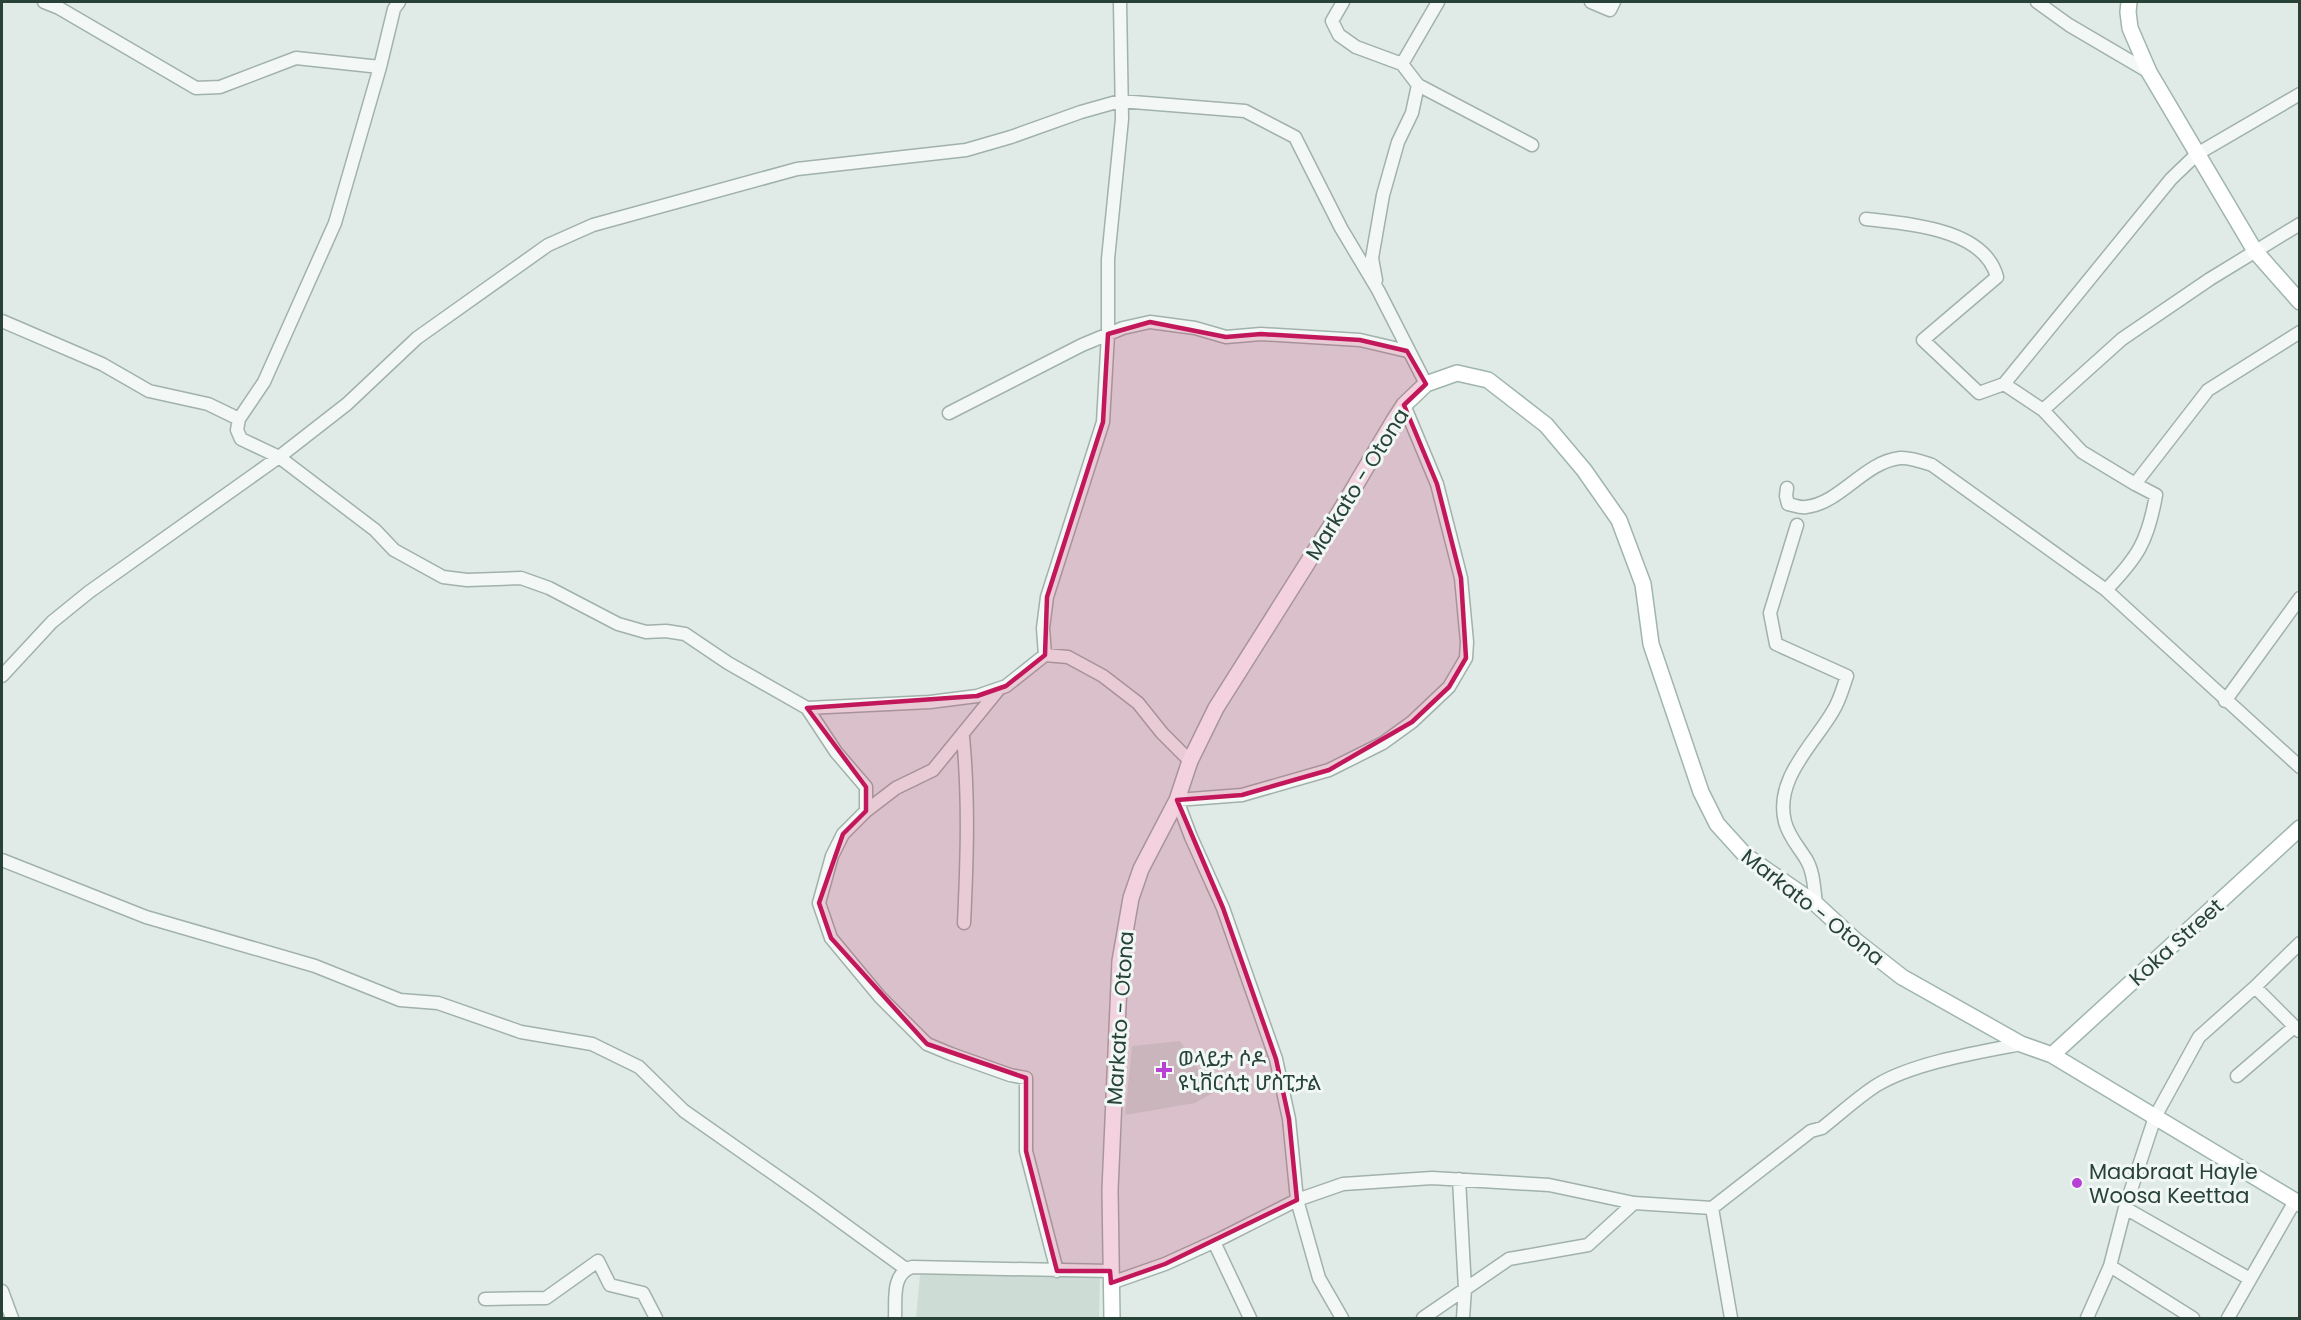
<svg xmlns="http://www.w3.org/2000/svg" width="2301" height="1320" font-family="Poppins,'Noto Sans Ethiopic',sans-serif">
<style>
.built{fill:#cedcd6}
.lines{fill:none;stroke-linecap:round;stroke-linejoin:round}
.minor-casing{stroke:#a1b1ab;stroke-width:15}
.major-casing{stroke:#9fb6ac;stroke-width:18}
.minor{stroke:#f3f8f6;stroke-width:12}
.major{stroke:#fff;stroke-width:15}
.marked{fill:#c2185b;fill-opacity:0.2;stroke:#c2185b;stroke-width:4.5;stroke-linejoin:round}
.poi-dot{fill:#b840d4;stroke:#f0f7f4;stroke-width:2}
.labels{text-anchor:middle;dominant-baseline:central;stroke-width:6;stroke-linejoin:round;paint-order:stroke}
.street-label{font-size:21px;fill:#284238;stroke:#f0f7f4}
.poi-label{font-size:21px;fill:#284238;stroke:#f0f7f4;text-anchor:start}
</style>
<rect width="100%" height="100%" fill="#e0eae6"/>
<path class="built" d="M1180,1041L1213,1093L1195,1103L1125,1115L1132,1046Z
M961,1271L1100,1274L1099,1318H916L920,1275Z"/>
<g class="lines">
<g class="minor-casing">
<path id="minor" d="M44,2L59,8L196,88L220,87L296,58L380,67
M399,2L394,9L380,67L335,223L264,382L239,419L237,430L241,439L279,457L375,530L394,550L443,577L467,580L521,578L549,588L618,624L646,632L666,631L685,634L728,663L807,708L930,702L977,696L1006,686L1045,655L1068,657L1103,676L1138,703L1162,733L1190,761
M1343,2L1332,21L1339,35L1356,47L1402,64L1418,85L1532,145
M1591,2L1610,10L1614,2
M2037,2L2069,25L2149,72
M1402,64L1438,2
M1866,219C1908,224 1984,228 1997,277L1923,340L1979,393L2004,384L2171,179L2197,154L2300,94
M1376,280L1372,258L1383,195L1398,142L1412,113L1418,85
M2,321L102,364L149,391L208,404L239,419
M2004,384L2043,410L2082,452L2135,484
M1404,405L1437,484L1461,578L1467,642L1466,658L1449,687L1412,722L1383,743L1329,770L1242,795L1177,800L1191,837L1223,908L1276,1059L1289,1119L1297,1200L1343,1184L1432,1178L1549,1185L1634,1203
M2043,410L2122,339L2210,279L2300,224
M949,413L1082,345L1123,328L1150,322L1195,328L1226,337L1261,334L1360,340L1407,351
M1787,488L1786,496L1788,504C1794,505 1800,508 1806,507C1841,503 1864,462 1900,458C1910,457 1923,462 1932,465L2106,590L2300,767
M1797,525L1770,613L1776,644L1847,676C1843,687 1840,700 1833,711C1814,744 1774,779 1785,822C1789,837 1798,846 1806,859C1814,872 1814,889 1816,904
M2106,590C2138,557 2148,541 2156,495L2135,484L2208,390L2300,332
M1045,655L1043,628L1047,597L1103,422L1108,334V259L1122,119L1120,2
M2,676L52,622L89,592L279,457L347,404L417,338L548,245L593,225L797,169L966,150L1011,137L1081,112L1120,101L1245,111L1295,137L1341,228L1378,290L1426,384
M2225,701L2300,598
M807,708L836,752L866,787V811L843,834L832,856L819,903L831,938L880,997L927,1044L951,1054L1010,1075L1026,1078V1151L1057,1271
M963,737C969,799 967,861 964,923
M866,811L896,788L933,770L999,689
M2,860L146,917L315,966L400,1000L438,1003L521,1032L592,1044L639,1067L684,1111L811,1200L906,1269
M2255,987L2299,1031
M2237,1076L2294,1027
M1459,1179L1465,1289L1463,1318
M1712,1208L1731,1318
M2125,1208L2250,1279
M1214,1242L1250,1318
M2110,1266L2193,1318
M1111,1283L1165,1264L1220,1239L1297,1200L1319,1278L1342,1318
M2,1291L12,1318
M485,1299L546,1298L598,1261L610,1285L643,1293L656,1318
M895,1318C896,1300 891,1274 912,1267L1110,1271
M1423,1318L1509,1259L1588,1245L1634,1203L1712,1208L1811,1131L1822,1128C1840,1114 1858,1097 1877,1085C1913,1063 1979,1052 2021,1044
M2087,1318L2110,1266L2125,1208L2155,1117L2199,1037L2255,987L2300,943
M2228,1318L2295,1201"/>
</g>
<g class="major-casing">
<path id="major" d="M2129,2L2128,12L2130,28L2149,72L2255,251L2300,302
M2052,1055L2300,828
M1112,1318L1110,1190L1120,961L1131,898L1141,869L1177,800L1190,761L1216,708L1339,513L1393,422L1404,405L1426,384L1457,373L1488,380L1546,425L1584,470L1619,520L1643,584L1651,644L1701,792L1717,824L1746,856L1816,904L1856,941L1902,977L2021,1044L2052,1055L2300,1204"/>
</g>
<use href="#minor" class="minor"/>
<use href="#major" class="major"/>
</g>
<path class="marked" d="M1150,322L1226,337L1261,334L1360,340L1407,351L1426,384L1404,405L1437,484L1461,578L1466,658L1449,687L1412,722L1329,770L1242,795L1177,800L1223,908L1276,1059L1289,1119L1297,1200L1165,1264L1111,1283L1110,1271H1057L1026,1151V1078L927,1044L831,938L819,903L843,834L866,811V787L807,708L977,696L1006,686L1045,655L1047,597L1103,422L1108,334Z"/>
<g class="poi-dot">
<path d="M1161 1061h6v6h6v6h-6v6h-6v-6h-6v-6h6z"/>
<circle cx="2077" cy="1183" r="6"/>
</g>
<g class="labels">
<g class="street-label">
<text transform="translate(1357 484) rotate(-58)">Markato - Otona</text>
<text transform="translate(1813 907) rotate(38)">Markato - Otona</text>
<text transform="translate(2176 942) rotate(-42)">Koka Street</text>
<text transform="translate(1120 1018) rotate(-86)">Markato - Otona</text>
</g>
<g class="poi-label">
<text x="1178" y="1058">ወላይታ ሶዶ<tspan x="1178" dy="24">ዩኒቨርሲቲ ሆስፒታል</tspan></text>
<text x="2089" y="1171">Maabraat Hayle<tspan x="2089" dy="24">Woosa Keettaa</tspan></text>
</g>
</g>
<rect width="2301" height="1320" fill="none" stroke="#284238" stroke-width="6"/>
</svg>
